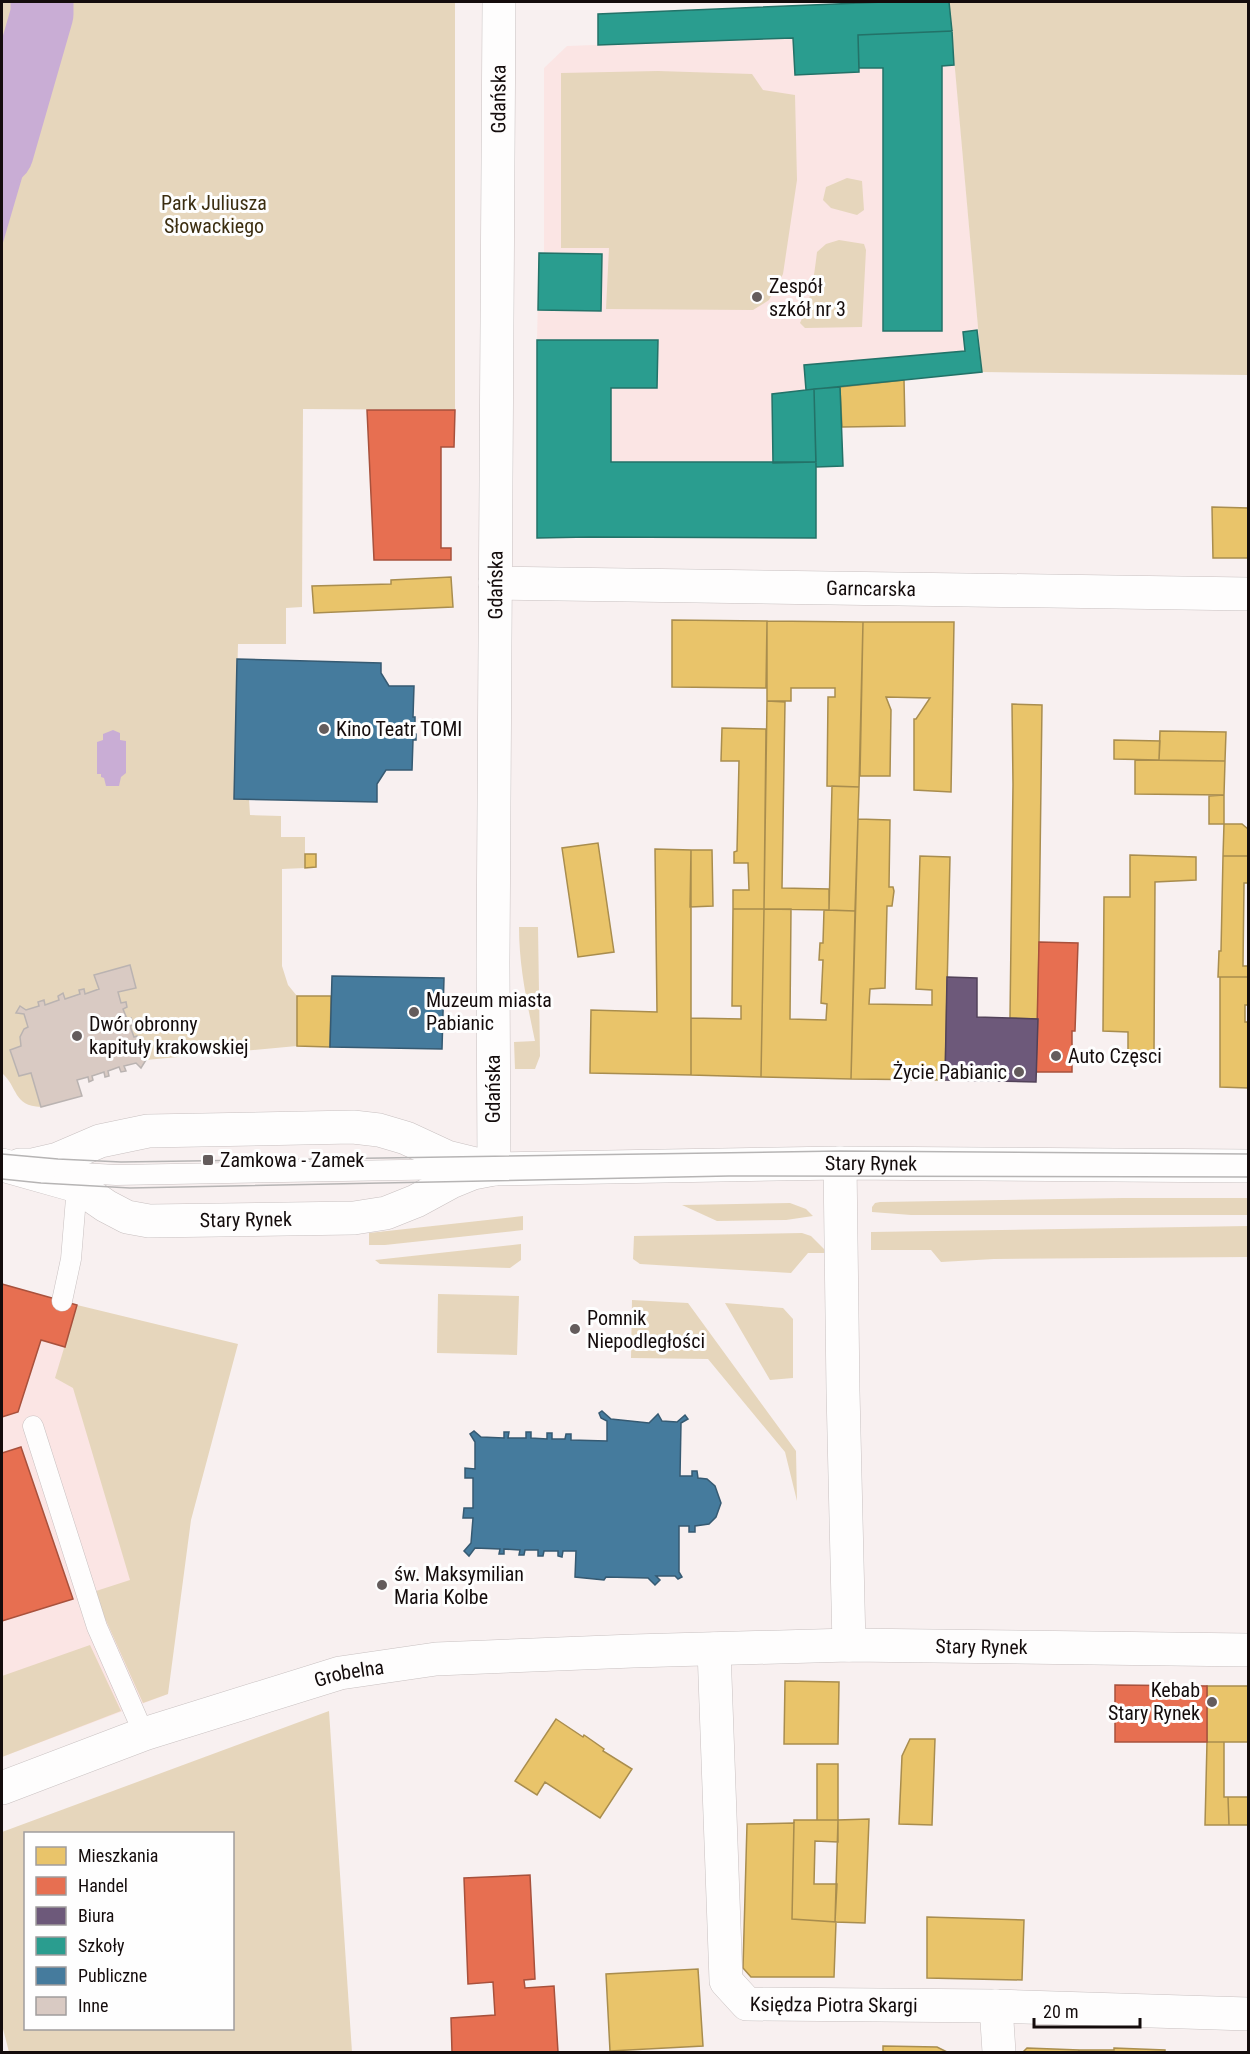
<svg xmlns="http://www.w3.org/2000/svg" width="1250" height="2054" font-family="'Roboto Condensed',sans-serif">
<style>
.built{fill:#fbe5e4}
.green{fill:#e6d6bc;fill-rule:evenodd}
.water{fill:#c9add5}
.homes{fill:#e9c46a;stroke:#a98d4e;stroke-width:1.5}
.shops{fill:#e76f51;stroke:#a8513c;stroke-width:1.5}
.offices{fill:#6d597a;stroke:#524259;stroke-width:1.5}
.schools{fill:#2a9d8f;stroke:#237268;stroke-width:1.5}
.public{fill:#457b9d;stroke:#365a72;stroke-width:1.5}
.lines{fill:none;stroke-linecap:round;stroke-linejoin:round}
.river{stroke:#c9add5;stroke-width:63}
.building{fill:#d9cac3;stroke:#bab3b1;stroke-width:1.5}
.service-casing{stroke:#c8c0c0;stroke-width:21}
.minor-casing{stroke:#c8c0c0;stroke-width:34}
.tertiary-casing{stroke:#c8c0c0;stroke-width:34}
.service{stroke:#fefdfd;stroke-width:20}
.minor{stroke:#fefdfd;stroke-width:33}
.tertiary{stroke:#fefdfd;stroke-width:33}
.tram{stroke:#b6b4b4;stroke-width:1.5}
.poi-dot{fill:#645c5c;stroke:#fefefe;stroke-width:2}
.labels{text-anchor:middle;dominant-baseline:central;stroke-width:6;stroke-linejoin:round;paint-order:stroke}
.street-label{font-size:20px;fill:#140c0c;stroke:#fefefe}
.park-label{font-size:20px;fill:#3c2e11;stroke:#fefefe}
.poi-label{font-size:20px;fill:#140c0c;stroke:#fefefe;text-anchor:start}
</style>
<rect width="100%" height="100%" fill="#f8f0f0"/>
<path class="built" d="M952,32L982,371L814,389L816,538H537V340L539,253H544V68L567,46Z
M2,1284L77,1305L65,1347L168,1694L2,1757Z"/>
<path class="green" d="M2,2H455V410L303,409L302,607L286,608V644H238L234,799H249L250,815L281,816V837H305V868L282,869V966L288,985L297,996V1046L146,1060L10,1051L19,1076L31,1073L41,1107C13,1106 18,1087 2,1073Z
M949,2H1248V375L982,372Z
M658,71L752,74L763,90L795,95L797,180L783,274L769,300L753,310L606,309L609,248H561V73Z
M847,178L862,181L864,210L857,215L831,208L823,200L826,187Z
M839,240L864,244L866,250L862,327L805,328L800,323C811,301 814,277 817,252L826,244Z
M519,927H538L540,1056L535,1069H515L514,1042L535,1041C527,1003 519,966 519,927Z
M1123,1198H1248V1215H911L872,1212V1207L875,1203L880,1202Z
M790,1203L806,1209L813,1216L786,1220L717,1221L682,1205Z
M523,1216V1230L385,1245H369V1233Z
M1248,1226V1257L994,1259L941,1262L931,1250H871V1232Z
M802,1233L811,1236L828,1253H808L791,1273L640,1264L633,1259L634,1236Z
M521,1244V1260L510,1268L380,1264L375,1260Z
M438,1294L519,1296L517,1355L437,1353Z
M632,1300L688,1303L796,1451L797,1501L785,1452L708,1359L631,1358Z
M725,1303L783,1308L793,1319V1378L770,1380Z
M77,1305L238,1344L191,1520L168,1694L143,1703L104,1616L96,1591L130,1580L73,1388L55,1378Z
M90,1645L121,1711L2,1757V1676Z
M329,1711L352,2052H9L2,2025V1832ZM26,1834H232V2028H26Z"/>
<path class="water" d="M66,12L56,62L2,246V102L18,52L26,13Z
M113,730L120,733V740L126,741V773L121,777L119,786H106L104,778L101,777V774H97V742L103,740V734Z"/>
<path class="homes" d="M904,380L905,426L842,427L840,387Z
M1212,507L1248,508V558H1213Z
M451,577L453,607L314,613L312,586L391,584V580Z
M672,620L767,621L766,688L672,687Z
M767,621L863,622L859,787L827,786L828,697H835V688H791V701H767Z
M863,622H954L951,792L914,790V719H916L930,698L886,697L891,710L890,776H860Z
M767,701L785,702L782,888L829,889V910L764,909Z
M1012,704L1042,705L1038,1019L1010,1018L1013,784Z
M722,728L766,729L764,909H733V890H749L748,863H734V852L737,851L739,761H721Z
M1160,731L1226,732L1225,761L1159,760Z
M1114,740L1160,741L1159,760L1114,759Z
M1135,760L1225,761L1224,795L1135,794Z
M832,786L859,787L855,911L829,910Z
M1224,795V824H1209V796Z
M858,819L890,820L889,887H893L894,891L892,906H887L885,988L870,989L869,1004L932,1005V990L916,989L920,856L950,857L945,1080L851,1079Z
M1224,824H1242L1248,829V856H1223Z
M598,843L614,952L578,957L562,848Z
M655,849L691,850V1075L590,1073L591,1010L657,1012Z
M691,850H712L713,906L690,907Z
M305,854H316V867L305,868Z
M1130,855L1196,857V880L1155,882L1154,1052H1128V1032L1103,1031L1104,897H1130Z
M1223,856H1248V883H1244L1243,966H1248V977H1218L1219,951H1221Z
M733,909H764L761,1077L691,1075V1018L741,1019V1006H732Z
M764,909H791L790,1019L826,1020L827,1004L821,1003L823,960H819L820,943H823L824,910L855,911L851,1079L761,1077Z
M1220,977H1248V1005H1245V1022H1248V1088L1220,1087Z
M297,996H331L330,1047L297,1046Z
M785,1681L839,1682L838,1744H784Z
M1207,1686H1248V1742H1207Z
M556,1719L583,1737L584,1735L587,1737L604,1749L603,1751L632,1769L600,1818L545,1782L537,1795L515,1781Z
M910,1739H935L932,1825L899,1824L902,1756Z
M1207,1742H1224V1797H1228L1229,1825H1205Z
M817,1764H838V1820H817Z
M1228,1797H1248V1825H1229Z
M869,1819L865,1923L835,1922L838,1820Z
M794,1820H838V1842L815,1841L814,1884H837L835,1922L792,1919Z
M794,1823L792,1919L836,1922L834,1977H751L743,1968L747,1824Z
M927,1917L1024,1920L1022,1980L927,1978Z
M698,1969L703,2046L610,2051L606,1974Z
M883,2046L937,2047L947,2052H883Z
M1027,2048L1079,2050V2052H1023Z
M1114,2048L1165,2050V2052H1079V2050H1114Z"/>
<path class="shops" d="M367,410H455L454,447H441V548H451V560H374Z
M1039,942L1078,943L1075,1031H1072V1072H1036Z
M2,1284L77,1305L65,1347L41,1340L18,1412L2,1417Z
M21,1447L73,1599L2,1621V1453Z
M1115,1685L1207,1686V1742H1115Z
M530,1875L535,1979L524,1980L525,1988L554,1986L558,2052H452L451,2018L495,2015L493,1982L468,1984L464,1878Z"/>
<path class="offices" d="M947,977L977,978V1017L1038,1019L1036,1082L945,1080Z"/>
<path class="schools" d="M884,2H949L952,31L858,35L859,72L795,75L793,38L598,45V14Z
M952,31L954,65L942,66V331H883V68H859L858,35Z
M539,253L602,254L601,311L538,310Z
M977,330L982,372L806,390L804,365L965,351L963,332Z
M537,340H658L657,388H611V462H816V538L590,537L537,538Z
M840,387L843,466L816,467L814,389Z
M814,389L816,462L773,463L772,394Z"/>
<path class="public" d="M237,659L381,663V673L389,686H414L413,717H415V723H413V733L416,734V740H413L412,770H386L377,784V802L234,799Z
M332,976L444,978L442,1049L330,1047Z
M602,1411L611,1419L649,1423L658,1414L662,1421L677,1422L685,1415L688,1419L681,1423L680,1476H692V1471H697L698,1478L707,1479L715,1486L721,1503L716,1517L709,1524L695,1526V1532H689V1526H679V1572L682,1577L678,1579L675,1576H656L660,1580L655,1585L648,1578L606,1577L604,1580L575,1577L576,1551H563L562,1557L558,1556V1551H544L543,1556H538V1550H525L524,1555H519L520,1550L504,1549V1554H499L500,1549L475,1548L469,1556L464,1551L471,1543L473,1518H463L464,1508H473V1478H465V1468L475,1469V1442L470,1434L474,1431L481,1437L504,1438V1432H509L508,1438H526V1432H531V1438L547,1439V1433H552V1439H565L566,1434H571V1440L607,1441V1421L601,1418L599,1413Z"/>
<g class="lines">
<path class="river" d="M2,153L42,14V2"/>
</g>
<path class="building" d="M130,965L136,988L118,992L121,1003L126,1002L127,1007L123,1009L127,1019L131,1018L134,1025L130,1026L134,1037L137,1036L139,1041L136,1042L140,1056L146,1060L141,1068L136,1063L124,1066L126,1071L121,1072L119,1067L108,1071L109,1076L105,1077L104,1072L92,1076L93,1080L89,1082L88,1077L77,1080L82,1096L41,1107L31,1073L19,1076L10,1050L21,1046L20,1037L24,1029L28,1027L24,1014L16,1013L20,1006L26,1010L39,1006L38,1002L44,1000L45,1005L59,1000L58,996L63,993L65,999L80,994L79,990L84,989L85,994L99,989L94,975Z"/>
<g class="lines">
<g class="service-casing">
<path id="service" d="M64,1172L116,1175L460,1169
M62,1301L71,1259L77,1186
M33,1426L97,1627L144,1734"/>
</g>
<g class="minor-casing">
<g id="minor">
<path id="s1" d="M495,583L1248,594"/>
<path d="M840,1163L843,1391L849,1645"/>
<path id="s2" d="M494,1169L493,963L499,2"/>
<path id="s3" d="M714,1649L726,1981L747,2004L996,2006L1248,2014"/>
<path id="s4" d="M2,1788L144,1734L340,1673L436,1659L633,1651L849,1645L1248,1650"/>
<path d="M996,2006L999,2052"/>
</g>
</g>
<g class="tertiary-casing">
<g id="tertiary">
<path id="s5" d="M2,1165L77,1186L106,1206L127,1217L149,1221L354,1218L386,1213L416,1201L451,1182L473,1173L494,1169L840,1163L1248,1166"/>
<path d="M20,1165H32L58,1159L100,1141L148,1131L353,1127L379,1130L406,1138L447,1157L492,1168"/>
</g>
</g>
<use href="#service" class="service"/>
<use href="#minor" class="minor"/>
<use href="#tertiary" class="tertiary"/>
<path class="tram" d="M2,1154L58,1159L121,1162L840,1151L1248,1154
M2,1179L41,1183L130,1188L729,1176L1248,1177"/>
</g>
<g class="poi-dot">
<circle cx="757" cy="297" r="6"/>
<circle cx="324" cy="729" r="6"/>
<circle cx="414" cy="1012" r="6"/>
<circle cx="77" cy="1036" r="6"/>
<circle cx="1056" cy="1056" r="6"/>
<circle cx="1019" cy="1072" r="6"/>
<rect x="202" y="1154" width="12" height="12" rx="3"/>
<circle cx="575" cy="1329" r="6"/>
<circle cx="382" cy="1585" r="6"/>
<circle cx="1212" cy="1702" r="6"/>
</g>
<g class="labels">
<g class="street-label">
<text stroke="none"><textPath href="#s2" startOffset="1070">Gdańska</textPath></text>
<text stroke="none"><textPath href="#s2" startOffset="584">Gdańska</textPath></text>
<text stroke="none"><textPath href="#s1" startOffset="376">Garncarska</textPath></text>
<text transform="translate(493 1089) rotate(-90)">Gdańska</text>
<text stroke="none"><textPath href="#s5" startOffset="891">Stary Rynek</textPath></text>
<text stroke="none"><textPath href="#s5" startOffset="256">Stary Rynek</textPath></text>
<text stroke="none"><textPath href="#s4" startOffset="1000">Stary Rynek</textPath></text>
<text stroke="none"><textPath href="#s4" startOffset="366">Grobelna</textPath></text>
<text stroke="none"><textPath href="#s3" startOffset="450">Księdza Piotra Skargi</textPath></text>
</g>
<g class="park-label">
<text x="214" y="203">Park Juliusza<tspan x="214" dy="23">Słowackiego</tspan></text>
</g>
<g class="poi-label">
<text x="769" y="286">Zespół<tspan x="769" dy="23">szkół nr 3</tspan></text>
<text x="336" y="729">Kino Teatr TOMI</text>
<text x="426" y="1000">Muzeum miasta<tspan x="426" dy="23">Pabianic</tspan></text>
<text x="89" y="1024">Dwór obronny<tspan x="89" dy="23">kapituły krakowskiej</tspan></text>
<text x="1068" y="1056">Auto Częsci</text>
<text x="1007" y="1072" text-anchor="end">Życie Pabianic</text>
<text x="220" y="1160">Zamkowa - Zamek</text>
<text x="587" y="1318">Pomnik<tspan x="587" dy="23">Niepodległości</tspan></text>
<text x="394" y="1574">św. Maksymilian<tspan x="394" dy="23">Maria Kolbe</tspan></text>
<text x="1200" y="1690" text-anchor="end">Kebab<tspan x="1200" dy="23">Stary Rynek</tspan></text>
</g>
</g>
<rect width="1250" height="2054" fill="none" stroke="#140c0c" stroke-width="6"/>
<rect x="24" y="1832" width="210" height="198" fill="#fefefe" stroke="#a09d9d" stroke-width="1.5"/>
<rect x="36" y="1847" width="30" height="18" fill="#e9c46a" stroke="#a09d9d" stroke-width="1.5"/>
<text x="78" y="1862" font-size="18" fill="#140c0c">Mieszkania</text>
<rect x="36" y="1877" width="30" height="18" fill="#e76f51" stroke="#a09d9d" stroke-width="1.5"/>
<text x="78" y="1892" font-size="18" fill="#140c0c">Handel</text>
<rect x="36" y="1907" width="30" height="18" fill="#6d597a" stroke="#a09d9d" stroke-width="1.5"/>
<text x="78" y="1922" font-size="18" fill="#140c0c">Biura</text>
<rect x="36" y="1937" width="30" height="18" fill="#2a9d8f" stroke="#a09d9d" stroke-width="1.5"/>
<text x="78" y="1952" font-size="18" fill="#140c0c">Szkoły</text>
<rect x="36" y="1967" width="30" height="18" fill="#457b9d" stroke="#a09d9d" stroke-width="1.5"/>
<text x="78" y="1982" font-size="18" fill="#140c0c">Publiczne</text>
<rect x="36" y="1997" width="30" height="18" fill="#d9cac3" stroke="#a09d9d" stroke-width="1.5"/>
<text x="78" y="2012" font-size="18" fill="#140c0c">Inne</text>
<path d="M1034 2018v9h106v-9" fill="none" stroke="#140c0c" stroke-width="3"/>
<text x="1043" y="2018" font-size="18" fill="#140c0c" stroke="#fefefe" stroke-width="4.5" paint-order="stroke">20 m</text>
</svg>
